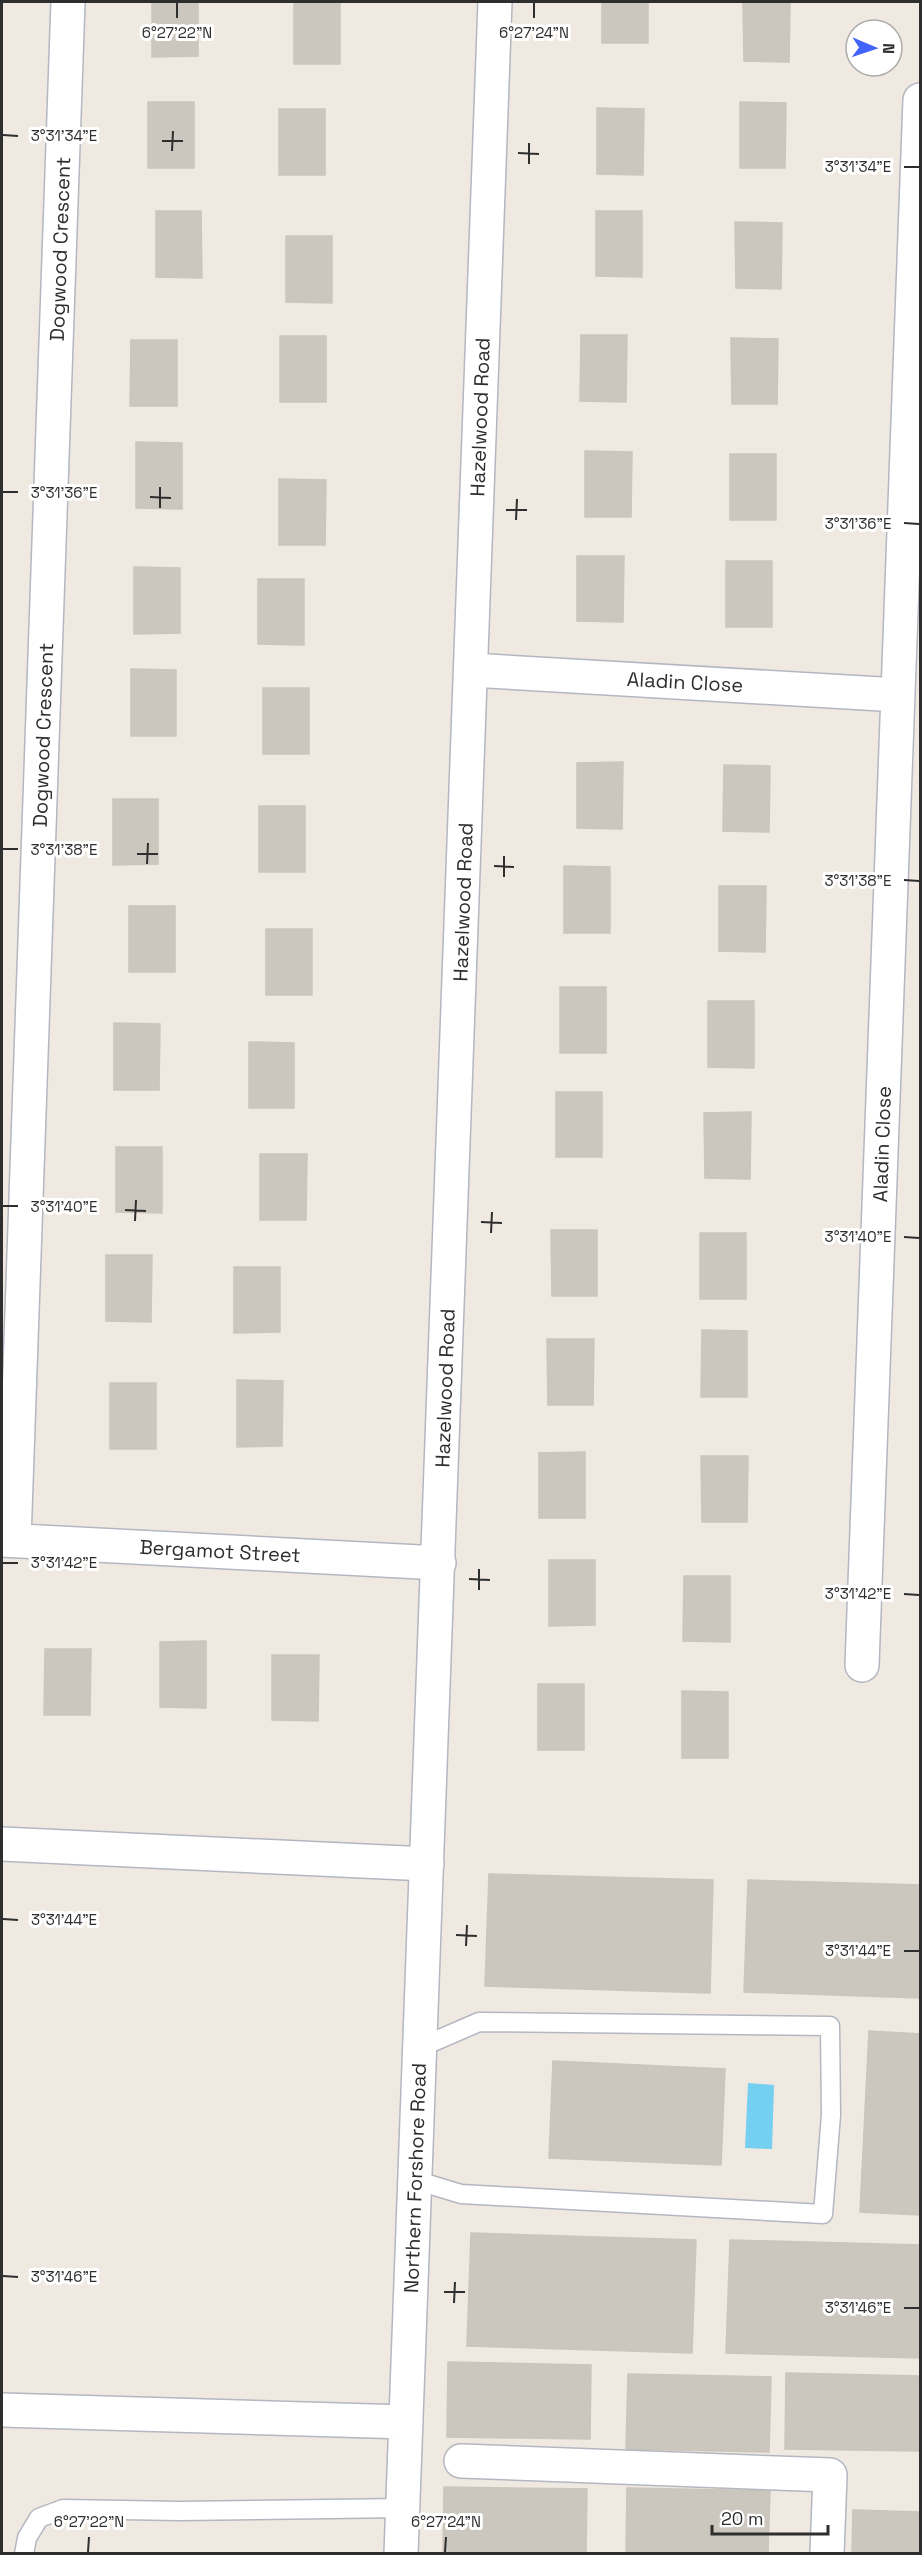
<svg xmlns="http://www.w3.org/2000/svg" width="922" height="2555" font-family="'Space Grotesk',sans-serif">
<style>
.water{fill:#75cff0}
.building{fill:#cbc7bf;stroke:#cbc5ba;stroke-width:1.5}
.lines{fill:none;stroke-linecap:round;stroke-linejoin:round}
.lane-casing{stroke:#b4b7c1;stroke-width:21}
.street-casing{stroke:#b4b7c1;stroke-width:36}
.lane{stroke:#fff;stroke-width:18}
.street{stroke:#fff;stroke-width:33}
.ticks{fill:none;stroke:#2e2e2e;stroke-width:2}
.labels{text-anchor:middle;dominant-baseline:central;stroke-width:6;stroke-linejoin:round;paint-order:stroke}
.street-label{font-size:20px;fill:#2e2e2e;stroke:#fff}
.ticks-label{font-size:15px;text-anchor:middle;fill:#2e2e2e;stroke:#fff;stroke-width:6;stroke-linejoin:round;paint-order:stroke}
</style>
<rect width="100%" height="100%" fill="#efe9e1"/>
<path class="water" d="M748,2083L774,2085L772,2149L745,2148Z"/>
<path class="building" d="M152,2H198V56L152,57Z
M294,2H340V64H294Z
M602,2H648V43H602Z
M743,2H790L789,62L744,61Z
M148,102H194V168H148Z
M740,102L786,103L785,168H740Z
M597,108L644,109L643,175L597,174Z
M279,109H325V175H279Z
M156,211H201L202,278L156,277Z
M596,211H642V277L596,276Z
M735,222L782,223L781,289L736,288Z
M286,236H332V303L286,302Z
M581,335H627L626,402L580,401Z
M280,336H326V402H280Z
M731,338L778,339L777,404H732Z
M131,340H177V406H130Z
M136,442L182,443V509L136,508Z
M585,451L632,452L631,517H585Z
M730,454H776V520H730Z
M279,479L326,480L325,545H279Z
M577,556H624L623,622L577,621Z
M726,561H772V627H726Z
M134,567L180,568V633L134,634Z
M258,579H304V645L258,644Z
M131,669L176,670V736H131Z
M263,688H309V754H263Z
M623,762L622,829L577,828V763Z
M724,765L770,766L769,832L723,831Z
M113,799H158V864L113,865Z
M259,806H305V872H259Z
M564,866L610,867V933H564Z
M719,886H766L765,952L719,951Z
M129,906H175V972H129Z
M266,929H312V995H266Z
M560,987H606V1053H560Z
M708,1001H754V1068L708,1067Z
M114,1023L160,1024L159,1090H114Z
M249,1042L294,1043V1108H249Z
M556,1092H602V1157H556Z
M751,1112L750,1179L705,1178L704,1113Z
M116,1147H162V1213L116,1212Z
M260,1154H307L306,1220H260Z
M551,1230H597V1296H552Z
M700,1233H746V1299H700Z
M106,1255H152L151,1322L106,1321Z
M234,1267H280V1332L234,1333Z
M702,1330L747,1331V1397H701Z
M547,1339H594L593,1405H548Z
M237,1380L283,1381L282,1446L237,1447Z
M110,1383H156V1449H110Z
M585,1452V1518H539V1453Z
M701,1456H748L747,1522H702Z
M549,1560H595V1625L549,1626Z
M684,1576H730V1642L683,1641Z
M206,1641V1708L160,1707V1642Z
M45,1649H91L90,1715H44Z
M272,1655H319L318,1721L272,1720Z
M538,1684H584V1750H538Z
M682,1691L728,1692V1758H682Z
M489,1874L713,1880L710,1993L485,1986Z
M748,1880L920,1885V1998L744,1992Z
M869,2031L920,2034V2215L860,2212Z
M553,2061L725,2069L721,2165L549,2158Z
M471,2233L696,2240L692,2353L467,2346Z
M730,2240L920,2245V2358L726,2353Z
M448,2362L591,2365L590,2439L447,2437Z
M786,2373L920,2376V2451L785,2449Z
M628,2374L771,2377L769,2452L626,2449Z
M444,2487L587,2489L586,2554H443Z
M627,2488L770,2491L768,2554H626Z
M853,2510L920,2512V2554H852Z"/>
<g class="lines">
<g class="lane-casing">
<path id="lane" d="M415,2180L461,2194L823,2214L831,2115L830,2026L479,2022L419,2048
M24,2554L27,2538L39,2518L63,2509L180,2511L403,2508"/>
</g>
<g class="street-casing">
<path id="street" d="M471,670L898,695
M2,1540L439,1563
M14,1540L68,2
M862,1665L920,100
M2,1844L427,1864
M2,2410L406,2422
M461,2461L830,2475L827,2554
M401,2554L495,2"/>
</g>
<use href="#lane" class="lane"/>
<use href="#street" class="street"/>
</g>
<path class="ticks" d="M177,18V3M534,18V3M3,135L18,136M162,141H183M172,151L173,131M518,153L539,154M529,164V143M904,167H919M3,492H18M150,497L171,498M160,508V487M506,510H527M516,520L517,499M904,523L919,524M3,849H18M137,854H158M147,864L148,843M494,866L514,867M504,877V856M904,880L919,881M3,1206H18M125,1210L146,1211M135,1221L136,1200M481,1222L502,1223M491,1233L492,1212M904,1237L919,1238M3,1563H18M469,1579L490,1580M479,1590V1569M904,1594L919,1595M3,1919L18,1920M456,1935L477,1936M466,1946L467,1925M904,1951H919M3,2276L18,2277M444,2292H465M454,2303L455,2282M904,2308H919M88,2552L89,2537M445,2552L446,2537"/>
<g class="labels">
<g class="street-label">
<text transform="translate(60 249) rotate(-88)">Dogwood Crescent</text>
<text transform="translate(480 417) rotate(-88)">Hazelwood Road</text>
<text transform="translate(685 682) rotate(3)">Aladin Close</text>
<text transform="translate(43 735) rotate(-88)">Dogwood Crescent</text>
<text transform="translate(463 902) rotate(-88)">Hazelwood Road</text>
<text transform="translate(882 1144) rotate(-88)">Aladin Close</text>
<text transform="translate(445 1388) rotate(-88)">Hazelwood Road</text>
<text transform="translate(220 1551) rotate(3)">Bergamot Street</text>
<text transform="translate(415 2178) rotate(-88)">Northern Forshore Road</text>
</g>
</g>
<g class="ticks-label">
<text x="177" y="38">6°27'22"N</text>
<text x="534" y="38">6°27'24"N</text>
<text x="64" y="141">3°31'34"E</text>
<text x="858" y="172">3°31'34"E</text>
<text x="64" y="498">3°31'36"E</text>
<text x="858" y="529">3°31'36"E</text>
<text x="64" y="855">3°31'38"E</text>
<text x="858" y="886">3°31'38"E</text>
<text x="64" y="1212">3°31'40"E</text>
<text x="858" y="1242">3°31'40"E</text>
<text x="64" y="1568">3°31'42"E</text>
<text x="858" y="1599">3°31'42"E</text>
<text x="64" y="1925">3°31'44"E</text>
<text x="858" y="1956">3°31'44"E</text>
<text x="64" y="2282">3°31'46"E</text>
<text x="858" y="2313">3°31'46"E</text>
<text x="89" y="2527">6°27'22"N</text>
<text x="446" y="2527">6°27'24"N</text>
</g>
<rect width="922" height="2555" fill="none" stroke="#2e2e2e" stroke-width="6"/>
<g transform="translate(874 48) rotate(92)"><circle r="28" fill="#ffffff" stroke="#ababab" stroke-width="1.5"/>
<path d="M0-4.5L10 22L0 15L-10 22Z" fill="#4264fb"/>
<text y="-9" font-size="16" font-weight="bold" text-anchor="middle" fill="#2e2e2e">N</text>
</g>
<path d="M712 2525v9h116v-9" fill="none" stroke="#2e2e2e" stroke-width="3"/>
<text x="721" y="2525" font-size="18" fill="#2e2e2e" stroke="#ffffff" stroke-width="4.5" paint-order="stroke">20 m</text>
</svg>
